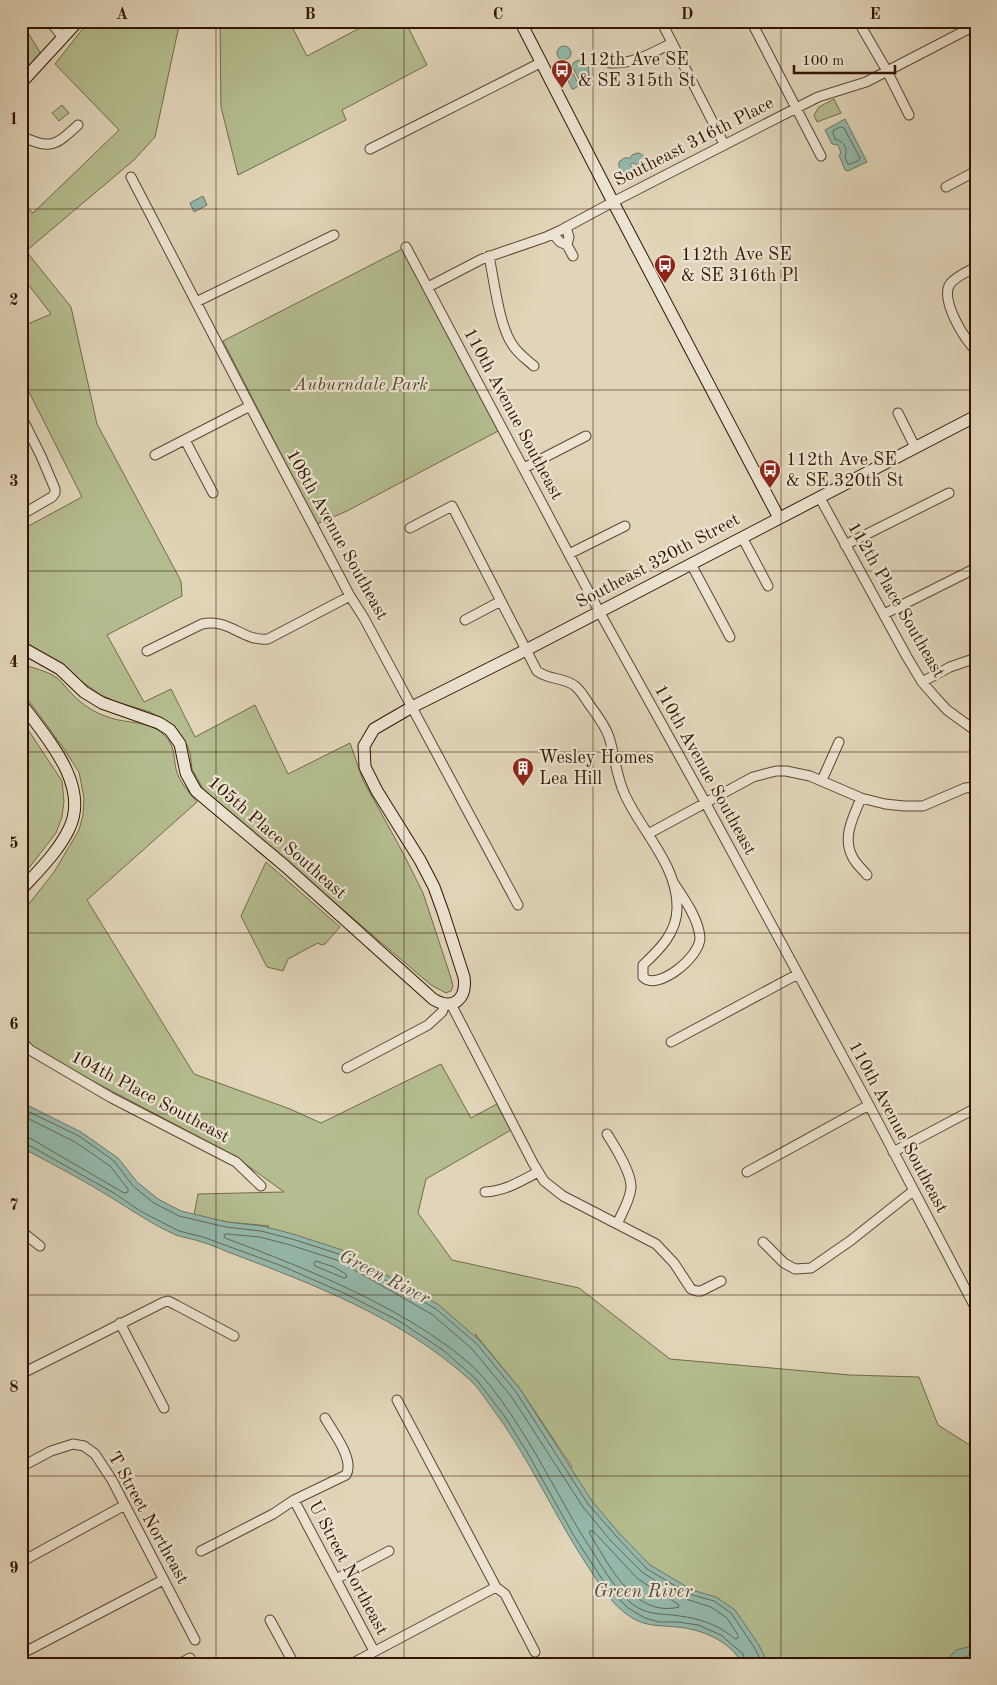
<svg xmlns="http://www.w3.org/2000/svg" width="997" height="1685" font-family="'Old Standard TT',serif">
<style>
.green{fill:#b4bd8f;stroke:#746948}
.water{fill:#94b9ac;stroke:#6e7768}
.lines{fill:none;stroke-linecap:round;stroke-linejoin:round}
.shore{stroke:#646756;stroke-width:1}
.street-casing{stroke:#5f452f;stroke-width:11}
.secondary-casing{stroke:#341501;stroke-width:13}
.street{stroke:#ece4d2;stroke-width:9}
.secondary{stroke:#ece4d2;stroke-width:11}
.grid{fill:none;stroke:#341501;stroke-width:1;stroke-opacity:0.55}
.labels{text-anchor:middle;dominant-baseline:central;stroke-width:4.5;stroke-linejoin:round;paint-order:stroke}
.poi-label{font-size:18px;fill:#341501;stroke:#ece4d2;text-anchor:start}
.street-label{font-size:18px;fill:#341501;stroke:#ece4d2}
.park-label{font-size:18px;font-style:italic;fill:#5a472c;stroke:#ece4d2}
.water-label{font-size:19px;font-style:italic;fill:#564e3d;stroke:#ece4d2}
.neatline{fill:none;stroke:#341501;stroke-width:2}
.grid-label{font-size:16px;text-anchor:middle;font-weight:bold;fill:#341501}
</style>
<rect width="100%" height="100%" fill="#e1d5b9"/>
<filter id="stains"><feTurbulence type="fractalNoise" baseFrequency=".004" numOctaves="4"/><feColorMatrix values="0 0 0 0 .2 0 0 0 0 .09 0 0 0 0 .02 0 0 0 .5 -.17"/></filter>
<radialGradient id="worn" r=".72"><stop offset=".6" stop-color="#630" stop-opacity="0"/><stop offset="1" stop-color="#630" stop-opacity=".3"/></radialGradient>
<path class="green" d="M21,21L41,54L21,74Z
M89,21H180L155,137L134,160L26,251L71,307L97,424L181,581L182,596L107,635L144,702L171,689L195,737L255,705L288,774L350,743L363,780L403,853L423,893L451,978L453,986L451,991L446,993L431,985L204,791L192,769L190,753L187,745L165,721L150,712L117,702L101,695L21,639V530L82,497L21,376V327L51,314L21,275V202L33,213L119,130L55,64Z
M220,21H289L307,56L373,21H405L427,65L342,110L346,120L238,175L221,107Z
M834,99L841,113L817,122L814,115L819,107Z
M62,105L69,113L59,121L52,113Z
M404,248L500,430L347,511L317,524L223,341Z
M21,663C33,669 46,670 57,678C63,683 67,689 73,695C83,705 95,713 108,717C126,724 148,720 163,734C176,747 173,755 176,769C179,782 189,792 197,802L87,900L194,1074L290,1109L321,1123L441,1064L471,1118L497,1104L511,1130L426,1179L418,1213L452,1260L579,1288L670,1359L850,1375L919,1377L938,1425L976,1449V1655L969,1664H765L680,1600L558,1475L572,1467L520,1389L475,1334L493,1373L255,1234L269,1226L227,1222L194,1215L198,1194L284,1192L233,1155L38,1052L21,1033V914L54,872L79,830L83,815L84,798L79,772L62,746L21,690Z
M21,719L62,781L64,801L62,817L56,833L21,878Z
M266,862L340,927L325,944L321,945L318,943L288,959L283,971L267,967L241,916Z"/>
<path class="water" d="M557 53a7 7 0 1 1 14 0a7 7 0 1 1-14 0Z
M579,60L588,65L589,74L588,78L580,81L572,66L574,62Z
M566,67L570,68L579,85L574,89H572L563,69Z
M845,119L867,162L848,171L845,170L839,155L841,153L838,145L832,144L825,130Z
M637,153C642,153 645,157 647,162C646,167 644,170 638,170L636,164L632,163L630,165L633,168L632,173L627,176C621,174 618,168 619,162L624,158H630L632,155Z
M203,196L207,205L194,212L190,203Z
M21,1102L81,1132L118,1158L137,1182L158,1199L181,1211L227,1222L262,1226L293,1234L342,1250L439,1305L480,1341L520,1389L592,1501L619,1533L650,1565L692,1590L716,1597L735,1610L759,1645L768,1664H742C731,1641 701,1629 677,1627C656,1625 643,1627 625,1613C608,1600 597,1580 585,1562C552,1511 527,1454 490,1405C484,1397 478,1387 470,1380C402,1318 313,1284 228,1252C219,1248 211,1245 202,1242C194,1239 184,1238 176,1235C153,1225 133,1211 112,1198C85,1181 56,1166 28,1151L21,1146Z
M976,1645V1652L963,1658L959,1664H943L956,1650Z"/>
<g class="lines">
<path class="shore" d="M841,127L844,128L860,158L858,161L850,164H848L845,158C848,149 845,142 835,139L833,133V131Z
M21,1108L79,1136L114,1161L133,1186L154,1203L179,1216L226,1227L261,1231L292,1239L339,1254L436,1309L477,1344L516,1392L588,1504L616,1536L647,1569L689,1594L714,1601L731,1613L754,1647L763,1664
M21,1115L75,1142L110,1166L128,1189V1192L124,1193L28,1137L21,1136
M21,1142L25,1143L114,1193L140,1211L179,1231L203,1237L282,1266L346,1294L399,1321L443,1350L476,1379L505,1417L527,1452L574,1536L608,1588L628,1608L645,1618L659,1622H678L698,1625L721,1635L743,1654L746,1664
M227,1234L260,1237L290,1245L337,1260L433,1315L472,1349L511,1396L583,1507L611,1541L643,1573L686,1599L711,1607L727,1618L738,1635V1638L735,1639C719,1625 701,1619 680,1616C661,1613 646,1616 630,1602C616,1589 606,1573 596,1557C572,1521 553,1483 531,1446C516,1422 500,1396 481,1375C464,1357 444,1343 424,1330C363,1291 294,1264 225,1238L224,1235Z
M316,1261L334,1267L346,1274L347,1277L344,1278L315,1266L314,1264Z
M590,1531H593L638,1579L678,1604L679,1607C634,1618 609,1565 590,1534Z"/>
<g class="street-casing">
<path id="street" d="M50,21L63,38
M661,21L724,144
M751,21L821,156
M862,28L887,71L909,115
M610,63C634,64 652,53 672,43
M21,136C51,150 55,146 78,125
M370,149L542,62
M131,177L250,406L350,596L364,618L518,905
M946,187L976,171
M553,234L560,242L567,245L569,237L566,227
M567,245L573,256
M406,247L599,611L705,802L869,1105L976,1309
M489,256C494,280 499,325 512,344C517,353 526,359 534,366
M976,267C967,272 956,276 950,284C940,299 964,340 976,350
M428,287L482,259L546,237L561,230L613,202L818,97L866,82L976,25
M196,302L334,235
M898,413L915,447
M21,416L41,456L55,489V493L52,497L21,515
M185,440L213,493
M155,455L250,406
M524,468L586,436
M820,498L907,657L922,682L936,698L947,710L976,731
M410,528L452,506L537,671C548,680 564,677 575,686C581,691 585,698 589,704C596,714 605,725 609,737C615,756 616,776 625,795C642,832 678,866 677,908C677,933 659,950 643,965V977C657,992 700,957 700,938C699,919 683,897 673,882
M742,537L768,586
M845,545L949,493
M569,554L625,526
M691,564L730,637
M884,614L976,568
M465,620L501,601
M147,651L202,624C230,618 243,642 268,639L350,596
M922,682L950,667L976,658
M822,780L839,742
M861,798C854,816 842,836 852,856C855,863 862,869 867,875
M648,834L753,777L776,771H786L810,776L861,798L885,804L904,806H923L965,788L976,787
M451,1004L533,1163L544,1181L563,1196L656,1244L674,1263L691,1289L697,1291H701L721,1281
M21,1041L30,1050L110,1097L236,1162L261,1186
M671,1042L798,974
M347,1068L428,1025L442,1012L445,1004
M607,1134C615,1147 632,1173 631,1188C630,1200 622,1213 617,1224
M893,1152L976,1108
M747,1172L869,1105
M485,1192C505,1191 521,1181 538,1172
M21,1231L40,1246
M763,1242L784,1263L795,1269L811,1268L850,1241L913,1191
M120,1323L164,1408
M21,1374L164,1302L168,1301L176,1305L234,1336
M397,1400L496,1587L505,1594L535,1652
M21,1467L51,1451L73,1444L84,1446L95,1454L112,1480L195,1640
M294,1500L374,1651
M201,1551L273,1514L294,1500L346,1475C355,1460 333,1432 325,1418
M21,1562L125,1505
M336,1579L389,1551
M270,1620L294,1664
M21,1654L163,1580
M179,1664L190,1658
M351,1664L496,1587"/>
</g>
<g class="secondary-casing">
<path id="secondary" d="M520,21L613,202L779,518
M21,83L78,21
M21,647L60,669L84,692L102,703L159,723L170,730L180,744L186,773L196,791L285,866L433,999C454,1012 467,998 464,977L443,912L434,887L420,860L377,791L365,767L364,746L374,729L412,707L526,650L976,416
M21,703C45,736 91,785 69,829C58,852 38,871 21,890"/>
</g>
<use href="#street" class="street"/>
<use href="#secondary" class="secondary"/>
</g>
<path class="grid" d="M216,21V1664M404,21V1664M593,21V1664M781,21V1664M21,209H976M21,390H976M21,571H976M21,752H976M21,933H976M21,1114H976M21,1295H976M21,1476H976"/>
<defs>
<g id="bus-pin" transform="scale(1.125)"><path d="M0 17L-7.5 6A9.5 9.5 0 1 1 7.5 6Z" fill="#8f2418" stroke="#ece4d2"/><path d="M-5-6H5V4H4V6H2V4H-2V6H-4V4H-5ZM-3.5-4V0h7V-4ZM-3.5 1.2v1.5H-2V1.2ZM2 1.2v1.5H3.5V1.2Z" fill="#fff"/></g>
<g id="building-pin" transform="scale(1.125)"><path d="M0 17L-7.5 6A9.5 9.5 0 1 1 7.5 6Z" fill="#8f2418" stroke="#ece4d2"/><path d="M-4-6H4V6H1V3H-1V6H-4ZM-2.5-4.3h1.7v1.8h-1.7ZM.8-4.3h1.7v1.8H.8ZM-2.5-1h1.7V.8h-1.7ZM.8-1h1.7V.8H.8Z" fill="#fff"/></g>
</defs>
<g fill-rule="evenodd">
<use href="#bus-pin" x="562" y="70"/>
<use href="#bus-pin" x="665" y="265"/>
<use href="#bus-pin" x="770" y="470"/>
<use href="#building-pin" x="523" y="768"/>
</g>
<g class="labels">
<g class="poi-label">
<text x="578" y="60">112th Ave SE<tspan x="578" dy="21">&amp; SE 315th St</tspan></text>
<text x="681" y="255">112th Ave SE<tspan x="681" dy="21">&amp; SE 316th Pl</tspan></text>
<text x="786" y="460">112th Ave SE<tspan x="786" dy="21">&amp; SE 320th St</tspan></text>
<text x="539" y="758">Wesley Homes<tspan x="539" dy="21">Lea Hill</tspan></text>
</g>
<g class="street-label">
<text transform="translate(694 142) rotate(-27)">Southeast 316th Place</text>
<text transform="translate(513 414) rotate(62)">110th Avenue Southeast</text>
<text transform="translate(337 535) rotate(61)">108th Avenue Southeast</text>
<text transform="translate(658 561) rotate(-28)">Southeast 320th Street</text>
<text transform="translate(896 600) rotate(60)">112th Place Southeast</text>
<text transform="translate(705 770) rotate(61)">110th Avenue Southeast</text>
<text transform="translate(277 838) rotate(41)">105th Place Southeast</text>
<text transform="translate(150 1097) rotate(28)">104th Place Southeast</text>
<text transform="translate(898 1127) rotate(62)">110th Avenue Southeast</text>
<text transform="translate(148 1518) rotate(61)">T Street Northeast</text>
<text transform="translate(348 1568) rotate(62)">U Street Northeast</text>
</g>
<g class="park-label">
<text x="361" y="385">Auburndale Park</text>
</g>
<g class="water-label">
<text transform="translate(384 1278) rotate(27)">Green River</text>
<text x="643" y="1592">Green River</text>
</g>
</g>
<rect width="997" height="1685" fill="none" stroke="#e1d5b9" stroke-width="55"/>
<path d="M794 65v8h101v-8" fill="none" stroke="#341501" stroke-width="2.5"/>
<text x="802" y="65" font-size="15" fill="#341501" stroke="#ece4d2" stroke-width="4" paint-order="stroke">100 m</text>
<rect x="28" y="28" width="942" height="1630" class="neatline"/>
<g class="grid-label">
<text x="122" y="19">A</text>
<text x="310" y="19">B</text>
<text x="498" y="19">C</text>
<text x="687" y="19">D</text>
<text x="875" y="19">E</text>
<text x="14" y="124">1</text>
<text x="14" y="305">2</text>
<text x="14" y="486">3</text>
<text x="14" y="667">4</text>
<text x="14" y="848">5</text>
<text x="14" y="1029">6</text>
<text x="14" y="1210">7</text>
<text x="14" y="1392">8</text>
<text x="14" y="1573">9</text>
</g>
<rect width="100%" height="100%" filter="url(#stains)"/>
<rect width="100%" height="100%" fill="url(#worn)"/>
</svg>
